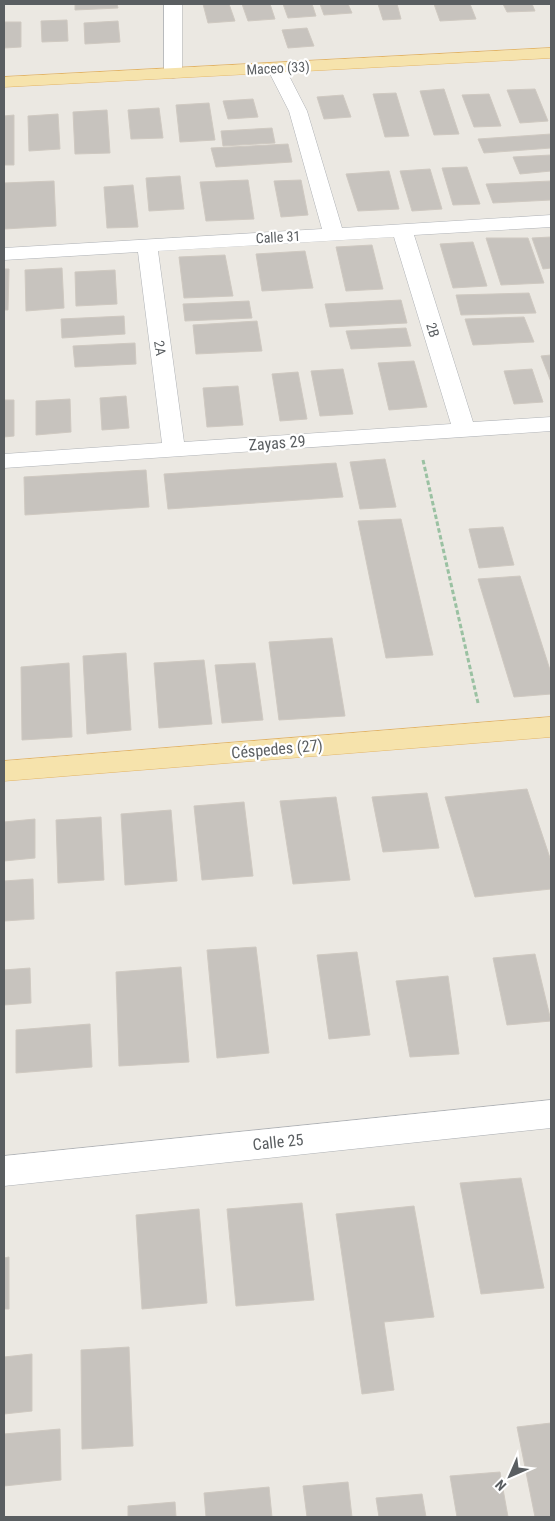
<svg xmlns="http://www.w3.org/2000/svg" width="555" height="1521" font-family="'Roboto Condensed',sans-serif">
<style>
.building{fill:#c7c3be;stroke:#cfc9c1}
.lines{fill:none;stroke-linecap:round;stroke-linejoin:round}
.street-casing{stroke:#afb2b6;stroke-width:1}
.primary-casing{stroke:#e2b364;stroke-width:1}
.path{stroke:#9ac1a2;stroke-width:3;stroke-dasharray:4.5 2.5;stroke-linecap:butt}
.street{fill:#fff;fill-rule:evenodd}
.primary{fill:#f6e3ac;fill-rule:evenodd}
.labels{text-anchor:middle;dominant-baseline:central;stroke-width:4.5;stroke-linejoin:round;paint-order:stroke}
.far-street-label{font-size:14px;fill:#5a5e61;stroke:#fff}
.street-label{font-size:16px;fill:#5a5e61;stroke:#fff}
</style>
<rect width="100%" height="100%" fill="#ebe8e2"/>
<path class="building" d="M75,4H117L118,8L75,10Z
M203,4H229L235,21L208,23Z
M242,4H270L275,19L248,21Z
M283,4H312L316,16L288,18Z
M320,4H348L352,13L324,15Z
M378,4H397L401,19L383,20Z
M434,4H470L476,19L440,21Z
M503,4H532L535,11L507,12Z
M67,20L68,41L42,42L41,21Z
M118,21L120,42L85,44L84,23Z
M4,22H21V47L4,48Z
M307,28L314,46L288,48L282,30Z
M444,89L459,134L434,135L420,91Z
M535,89L548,121L520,123L507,90Z
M396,93L409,136L385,137L373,94Z
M489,94L501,126L474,127L462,95Z
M343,95L351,117L324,119L317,97Z
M253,99L258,117L228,119L223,101Z
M209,103L215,140L180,142L176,105Z
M159,108L163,138L131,139L128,110Z
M107,110L110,153L75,154L73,112Z
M58,114L60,149L29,151L28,116Z
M14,115V165H4V116Z
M272,128L275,143L223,146L221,131Z
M551,134V148L484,153L478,139Z
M288,144L292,162L216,167L211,148Z
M551,155V171L520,174L513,157Z
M467,167L480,204L453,205L442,168Z
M430,169L442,209L412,211L400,171Z
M389,171L399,209L358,211L346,174Z
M180,176L184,209L149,211L146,178Z
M248,180L254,219L206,221L200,182Z
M301,180L308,215L281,217L274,181Z
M54,181L56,226L4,229V183Z
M551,181V200L493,203L486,184Z
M133,185L138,227L107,228L104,187Z
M551,237V268L543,269L532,238Z
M486,238H528L544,283L501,285Z
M473,242L487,286L453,288L440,244Z
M372,245L383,289L346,291L336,247Z
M305,251L313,288L262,291L256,254Z
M225,255L233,296L184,298L179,257Z
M62,268L64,308L26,311L25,270Z
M4,269H9L8,310H4Z
M115,270L117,304L76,306L75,272Z
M529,293L536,313L461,315L456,295Z
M401,300L407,323L330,327L325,304Z
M249,301L252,318L185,321L183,304Z
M124,316L125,334L62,338L61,319Z
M524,317L534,342L473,345L465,319Z
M257,321L262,351L196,354L193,325Z
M406,328L411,346L351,349L346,331Z
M135,343L136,364L75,367L73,346Z
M551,355V382L541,356Z
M414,361L427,407L389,410L378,363Z
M343,369L353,414L320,416L311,371Z
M532,369L543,402L514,404L504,371Z
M298,372L307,419L280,421L272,374Z
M238,386L243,425L207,427L203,388Z
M126,396L129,428L102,430L100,398Z
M70,399L71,432L36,435V401Z
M4,400H14V436L4,437Z
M385,459L396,507L360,509L350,462Z
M336,463L343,497L168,509L164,474Z
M146,470L149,507L25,515L24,477Z
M401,519L433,655L386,658L358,521Z
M503,527L514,565L479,568L469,529Z
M520,576L551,673V694L514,697L478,579Z
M332,638L345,716L279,720L269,642Z
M126,653L131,730L87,734L83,656Z
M204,660L212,724L159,728L154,663Z
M69,663L72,737L22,740L21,667Z
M255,663L263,720L222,723L215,665Z
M527,789L551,861V889L475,897L445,797Z
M427,793L439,848L383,852L372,797Z
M336,797L350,880L293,884L280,801Z
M244,802L253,876L202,880L194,806Z
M171,810L177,881L125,885L121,814Z
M101,817L104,880L58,883L56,820Z
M35,819V858L4,861V822Z
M33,879L34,919L4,921V881Z
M256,947L269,1053L217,1058L207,950Z
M357,952L370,1035L329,1039L317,955Z
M535,954L551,1021L507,1025L493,958Z
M181,967L189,1062L119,1066L116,972Z
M30,968L31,1003L4,1005V970Z
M448,976L459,1054L410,1057L396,981Z
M90,1024L92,1067L16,1073V1030Z
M521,1178L544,1288L481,1294L460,1183Z
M302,1203L314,1300L236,1306L227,1209Z
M414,1206L434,1317L384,1322L394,1390L362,1394L336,1214Z
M199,1209L207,1303L142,1309L136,1215Z
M9,1257V1309H4V1258Z
M129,1347L133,1446L82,1449L81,1350Z
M32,1354V1411L4,1414V1357Z
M551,1423V1517H535L517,1427Z
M60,1429L61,1480L4,1486V1434Z
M500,1472L508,1517H457L450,1476Z
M348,1482L352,1517H307L303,1486Z
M269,1487L272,1517H206L204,1493Z
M422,1494L426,1517H379L376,1498Z
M175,1502L176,1517H128V1506Z"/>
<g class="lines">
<g class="street-casing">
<path id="street" d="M164,4H182V73L179,77L173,78L167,77L164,73Z
M276,63L282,64L285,68L307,111L342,228L551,215V227L414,235L473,422L551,417V431L4,468V454L162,443L138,252L4,260V248L322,229L289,111L267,68L270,64ZM394,237L451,424L184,442L158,251Z
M551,1100V1128L4,1186V1156Z"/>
</g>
<g class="primary-casing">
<path id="primary" d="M551,48V58L4,87V77Z
M551,717V737L4,781V761Z"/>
</g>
<path class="path" d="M423,460L478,703"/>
<use href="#street" class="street"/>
<use href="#primary" class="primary"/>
</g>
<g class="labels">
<g class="far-street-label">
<text transform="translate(278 68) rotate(-3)">Maceo (33)</text>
<text transform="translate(278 237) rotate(-3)">Calle 31</text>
<text transform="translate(433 330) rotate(73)">2B</text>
<text transform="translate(160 348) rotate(82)">2A</text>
</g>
<g class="street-label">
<text transform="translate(277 443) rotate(-4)">Zayas 29</text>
<text transform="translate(277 749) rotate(-5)">Céspedes (27)</text>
<text transform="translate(278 1142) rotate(-6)">Calle 25</text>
</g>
</g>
<rect width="555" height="1521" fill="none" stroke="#5a5e61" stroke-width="10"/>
<g transform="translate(510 1476) rotate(225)" stroke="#ffffff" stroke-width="4" paint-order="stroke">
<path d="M0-4L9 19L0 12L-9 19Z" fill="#5a5e61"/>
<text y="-8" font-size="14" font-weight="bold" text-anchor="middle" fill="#5a5e61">N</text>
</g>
</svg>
